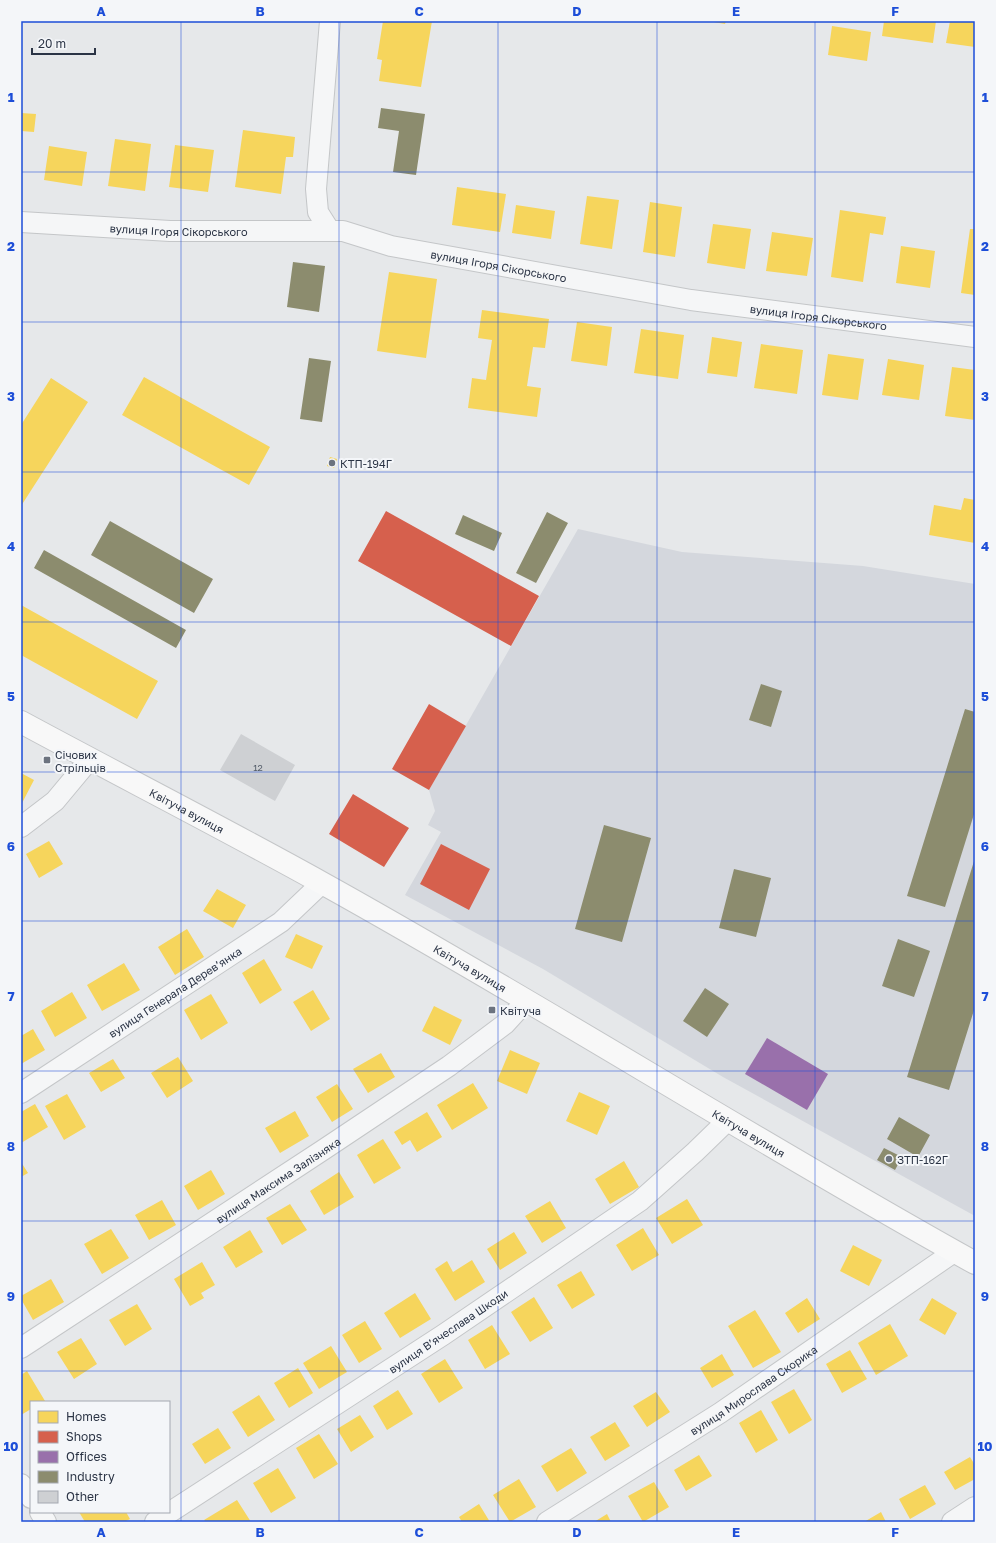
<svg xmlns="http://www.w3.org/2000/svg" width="996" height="1543" font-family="'Golos Text',sans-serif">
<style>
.built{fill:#d4d7dd}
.homes{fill:#f6d55c}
.shops{fill:#d6604d}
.offices{fill:#9970ab}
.industry{fill:#8c8c6e}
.building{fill:#ced0d3}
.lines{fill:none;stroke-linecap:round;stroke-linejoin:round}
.street-casing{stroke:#c4c6c8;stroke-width:22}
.secondary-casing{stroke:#c4c6c8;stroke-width:24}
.street{stroke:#f5f6f7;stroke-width:20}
.secondary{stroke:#f8f8f8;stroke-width:22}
.grid{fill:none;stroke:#1d4ed8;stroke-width:1;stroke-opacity:0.55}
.poi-dot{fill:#6c737f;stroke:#f4f6f9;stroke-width:1.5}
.labels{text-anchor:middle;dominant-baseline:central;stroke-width:4;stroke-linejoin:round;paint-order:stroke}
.number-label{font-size:9px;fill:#545c69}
.street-label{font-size:11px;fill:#2b3445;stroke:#f4f6f9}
.poi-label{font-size:11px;fill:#2b3445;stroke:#f4f6f9;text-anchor:start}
.neatline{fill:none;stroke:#1d4ed8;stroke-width:1.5}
.grid-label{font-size:13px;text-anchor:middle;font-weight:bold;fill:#1d4ed8}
</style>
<rect width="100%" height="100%" fill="#e6e8ea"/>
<path class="built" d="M578,529L682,552L863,566L975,584V1216L723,1077L543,969L405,895L441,832L428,825L435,811L429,790Z"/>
<path class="homes" d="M383,21H432L421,87L379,81L382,60L377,59Z
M708,21H726L725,24Z
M884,21H936L933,43L882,36Z
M950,21H975V47L946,43Z
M832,26L871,32L867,61L828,55Z
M21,113L36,114L34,132L21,131Z
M243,130L295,137L293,157H286L281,194L235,187Z
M115,139L151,144L145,191L108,186Z
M175,145L214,150L208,192L169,187Z
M49,146L87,152L82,186L44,180Z
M457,187L506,194L500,232L452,225Z
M587,196L619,200L612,249L580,244Z
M650,202L682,207L675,257L643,252Z
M516,205L555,211L551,239L512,233Z
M840,210L886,217L883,235L870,233L863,282L831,277Z
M713,224L751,229L745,269L707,263Z
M970,229H975V295L961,293Z
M772,232L813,238L807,276L766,271Z
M901,246L935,251L930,288L896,283Z
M389,272L437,279L426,358L377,351Z
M482,310L549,319L545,348L533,347L527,386L541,388L537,417L468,408L472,378L486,380L492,340L478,338Z
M577,322L612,327L607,366L571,361Z
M641,329L684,335L678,379L634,373Z
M712,337L742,342L737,377L707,373Z
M761,344L803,350L797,394L754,388Z
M828,354L864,359L858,400L822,395Z
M888,359L924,365L919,400L882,395Z
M952,367L975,370V420L945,416Z
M144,377L270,447L249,485L122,415Z
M51,378L88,402L21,506V425Z
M330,457L337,459L334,468L327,466Z
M964,498L975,500V543L929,535L934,505L961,510Z
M21,605L158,681L137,719L21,655Z
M21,773L34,780L21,805Z
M49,841L63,864L39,878L26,854Z
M217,889L246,905L233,928L203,911Z
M187,929L204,957L175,975L158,947Z
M296,934L323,946L312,969L285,957Z
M264,959L282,990L260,1004L242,973Z
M124,963L140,990L102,1011L87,985Z
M313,990L330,1019L311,1031L293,1002Z
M72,992L87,1018L55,1037L41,1011Z
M211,994L228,1023L201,1040L184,1010Z
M434,1006L462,1020L450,1045L422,1031Z
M33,1029L45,1050L21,1064V1036Z
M510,1050L540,1063L527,1094L497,1081Z
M381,1053L395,1077L368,1093L353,1069Z
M178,1057L193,1081L167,1098L151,1073Z
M113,1059L125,1078L101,1092L89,1073Z
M473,1083L488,1108L452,1130L437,1105Z
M337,1084L353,1109L332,1122L316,1097Z
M579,1092L610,1106L597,1135L566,1121Z
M67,1094L86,1127L64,1140L45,1106Z
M35,1104L48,1127L21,1143V1112Z
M295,1111L309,1136L280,1153L265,1128Z
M427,1112L442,1137L417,1152L410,1140L402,1145L394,1132Z
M383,1139L401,1168L374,1184L357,1155Z
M624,1161L639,1187L610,1204L595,1179Z
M21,1162L28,1173L21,1177Z
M211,1170L225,1194L198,1210L184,1186Z
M339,1172L354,1197L324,1215L310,1191Z
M687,1199L703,1225L672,1244L656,1218Z
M162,1200L176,1225L149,1240L135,1215Z
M550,1201L566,1228L542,1243L525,1216Z
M290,1204L307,1230L282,1245L266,1218Z
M643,1228L659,1255L632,1271L616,1245Z
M111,1229L129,1258L102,1274L84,1244Z
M250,1230L263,1252L236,1268L223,1247Z
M514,1232L527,1253L500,1270L487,1249Z
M853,1245L882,1260L869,1286L840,1271Z
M472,1260L485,1282L455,1301L435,1269L447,1261L453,1272Z
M202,1262L215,1285L201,1293L204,1298L190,1306L174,1279Z
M581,1271L595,1295L572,1309L557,1285Z
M51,1279L64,1302L33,1320L21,1299V1296Z
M415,1293L431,1319L400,1338L384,1313Z
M534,1297L553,1328L530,1342L511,1312Z
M807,1298L820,1319L798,1333L785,1313Z
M932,1298L957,1313L945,1335L919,1320Z
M137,1304L152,1329L125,1346L109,1320Z
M755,1310L781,1352L753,1368L728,1326Z
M365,1321L382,1349L359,1363L342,1335Z
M890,1324L908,1356L876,1375L858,1343Z
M492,1325L510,1354L485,1369L468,1340Z
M81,1338L97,1364L74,1379L57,1352Z
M331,1346L347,1372L319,1389L303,1363Z
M850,1350L867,1379L842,1393L826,1364Z
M722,1354L734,1375L712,1388L700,1368Z
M445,1359L463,1388L439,1403L421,1374Z
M298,1368L313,1393L289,1408L274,1383Z
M27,1371L45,1401L43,1402H31V1409L21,1415V1375Z
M794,1389L812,1420L789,1434L771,1402Z
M398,1390L413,1414L387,1430L373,1406Z
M656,1392L670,1412L647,1427L633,1406Z
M259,1395L275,1420L248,1437L232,1412Z
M761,1410L778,1440L756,1453L739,1423Z
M360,1415L374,1437L351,1452L337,1429Z
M615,1422L630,1446L605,1461L590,1437Z
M218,1428L231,1448L205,1464L192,1444Z
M319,1434L338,1464L314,1479L296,1448Z
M571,1448L587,1473L557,1492L541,1466Z
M699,1455L712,1476L686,1491L674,1470Z
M970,1457L975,1465V1479L955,1490L944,1472Z
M278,1468L296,1498L271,1513L253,1483Z
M519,1479L536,1507L510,1522L493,1495Z
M654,1482L669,1507L643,1522L628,1496Z
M925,1485L936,1504L910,1519L899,1499Z
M237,1500L251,1522H206L204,1520Z
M479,1504L490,1522H462L459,1517Z
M79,1512H126L130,1519L124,1522H85Z
M881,1512L886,1522H864Z
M607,1514L611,1522H594Z"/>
<path class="shops" d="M386,511L539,596L511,646L358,561Z
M429,704L466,726L429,790L392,769Z
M353,794L409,828L384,867L329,834Z
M441,844L490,869L469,910L420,884Z"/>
<path class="offices" d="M767,1038L828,1074L807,1110L745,1074Z"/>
<path class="industry" d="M381,108L425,114L416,175L393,172L399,131L378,128Z
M293,262L325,266L319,312L287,307Z
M309,358L331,361L322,422L300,419Z
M547,512L568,523L536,583L516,573Z
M463,515L502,533L494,551L455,534Z
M110,521L213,579L194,613L91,555Z
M44,550L186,630L176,648L34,568Z
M761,684L782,691L771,727L749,720Z
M965,709L975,712V811L945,907L907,896Z
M604,825L651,838L622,942L575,929Z
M975,858V1007L949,1090L907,1077Z
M734,869L771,878L756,937L719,928Z
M898,939L930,951L914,997L882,986Z
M705,988L729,1004L707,1037L683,1021Z
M899,1117L930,1135L918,1157L887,1139Z
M884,1148L902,1157L895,1170L877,1160Z"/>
<path class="building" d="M241,734L295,765L275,801L220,770Z"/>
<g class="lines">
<g class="street-casing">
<g id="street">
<path d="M330,21L316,189L318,212L330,231"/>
<path id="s1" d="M21,222L170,231H343L391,246L691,300L975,337"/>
<path d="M21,827L55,801L90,759"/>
<path d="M21,1093L281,922L322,883"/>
<path id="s2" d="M21,1348L323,1150L449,1066L505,1024L526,1001"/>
<path d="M21,1484L31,1498"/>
<path d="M40,1512L46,1522"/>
<path d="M155,1522L443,1335L640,1201L695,1152L727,1121"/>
<path id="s3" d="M547,1522L720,1413L954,1252"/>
<path d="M952,1522L975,1507"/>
</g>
</g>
<g class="secondary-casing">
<g id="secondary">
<path id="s4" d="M21,722C121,776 223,828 322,883C542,1005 755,1141 975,1263"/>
</g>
</g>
<use href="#street" class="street"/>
<use href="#secondary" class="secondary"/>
</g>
<path class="grid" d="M181,21V1522M339,21V1522M498,21V1522M657,21V1522M815,21V1522M21,172H975M21,322H975M21,472H975M21,622H975M21,772H975M21,921H975M21,1071H975M21,1221H975M21,1371H975"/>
<g class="poi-dot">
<circle cx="332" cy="463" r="4"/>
<rect x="43" y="756" width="8" height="8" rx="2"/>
<rect x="488" y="1006" width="8" height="8" rx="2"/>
<circle cx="889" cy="1159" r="4"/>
</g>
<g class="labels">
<g class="number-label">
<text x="258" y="767">12</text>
</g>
<g class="street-label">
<text stroke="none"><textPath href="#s1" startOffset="158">вулиця Ігоря Сікорського</textPath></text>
<text stroke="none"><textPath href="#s1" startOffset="482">вулиця Ігоря Сікорського</textPath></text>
<text stroke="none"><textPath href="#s1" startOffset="806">вулиця Ігоря Сікорського</textPath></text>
<text stroke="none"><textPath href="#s4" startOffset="188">Квітуча вулиця</textPath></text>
<text stroke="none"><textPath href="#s4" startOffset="512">Квітуча вулиця</textPath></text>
<text transform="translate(175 992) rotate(-33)">вулиця Генерала Деревʼянка</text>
<text stroke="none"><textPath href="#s4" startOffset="836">Квітуча вулиця</textPath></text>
<text stroke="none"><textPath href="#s2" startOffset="307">вулиця Максима Залізняка</textPath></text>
<text transform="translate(448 1331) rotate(-34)">вулиця Вʼячеслава Шкоди</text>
<text stroke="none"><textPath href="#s3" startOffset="245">вулиця Мирослава Скорика</textPath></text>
</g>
<g class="poi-label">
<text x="340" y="463">КТП-194Г</text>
<text x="55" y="754">Січових<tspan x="55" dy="13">Стрільців</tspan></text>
<text x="500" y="1010">Квітуча</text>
<text x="897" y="1159">ЗТП-162Г</text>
</g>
</g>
<rect width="996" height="1543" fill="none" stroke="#f4f6f9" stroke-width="44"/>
<rect x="30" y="1401" width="140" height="112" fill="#f4f6f9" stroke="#a4a8b1"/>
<rect x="38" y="1411" width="20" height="12" fill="#f6d55c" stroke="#a4a8b1"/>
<text x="66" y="1421" font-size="12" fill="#2b3445">Homes</text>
<rect x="38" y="1431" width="20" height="12" fill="#d6604d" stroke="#a4a8b1"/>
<text x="66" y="1441" font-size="12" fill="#2b3445">Shops</text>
<rect x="38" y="1451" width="20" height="12" fill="#9970ab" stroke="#a4a8b1"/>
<text x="66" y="1461" font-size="12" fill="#2b3445">Offices</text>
<rect x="38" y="1471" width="20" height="12" fill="#8c8c6e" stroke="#a4a8b1"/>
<text x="66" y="1481" font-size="12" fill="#2b3445">Industry</text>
<rect x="38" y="1491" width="20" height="12" fill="#ced0d3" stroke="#a4a8b1"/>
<text x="66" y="1501" font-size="12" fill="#2b3445">Other</text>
<path d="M32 48v6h63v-6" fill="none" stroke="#2b3445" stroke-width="2"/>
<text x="38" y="48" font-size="12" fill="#2b3445" stroke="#f4f6f9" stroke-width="3" paint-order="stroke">20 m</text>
<rect x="22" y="22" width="952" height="1499" class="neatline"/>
<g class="grid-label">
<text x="101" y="16">A</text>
<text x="260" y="16">B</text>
<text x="419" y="16">C</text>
<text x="577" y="16">D</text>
<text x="736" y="16">E</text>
<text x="895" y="16">F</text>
<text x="11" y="102">1</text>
<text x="985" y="102">1</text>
<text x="11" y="251">2</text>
<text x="985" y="251">2</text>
<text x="11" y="401">3</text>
<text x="985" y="401">3</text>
<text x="11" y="551">4</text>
<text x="985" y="551">4</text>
<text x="11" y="701">5</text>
<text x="985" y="701">5</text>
<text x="11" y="851">6</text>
<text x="985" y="851">6</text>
<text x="11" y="1001">7</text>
<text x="985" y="1001">7</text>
<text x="11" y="1151">8</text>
<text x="985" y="1151">8</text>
<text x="11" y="1301">9</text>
<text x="985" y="1301">9</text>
<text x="11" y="1451">10</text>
<text x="985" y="1451">10</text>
<text x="101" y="1537">A</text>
<text x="260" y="1537">B</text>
<text x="419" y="1537">C</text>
<text x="577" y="1537">D</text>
<text x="736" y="1537">E</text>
<text x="895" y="1537">F</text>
</g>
</svg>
